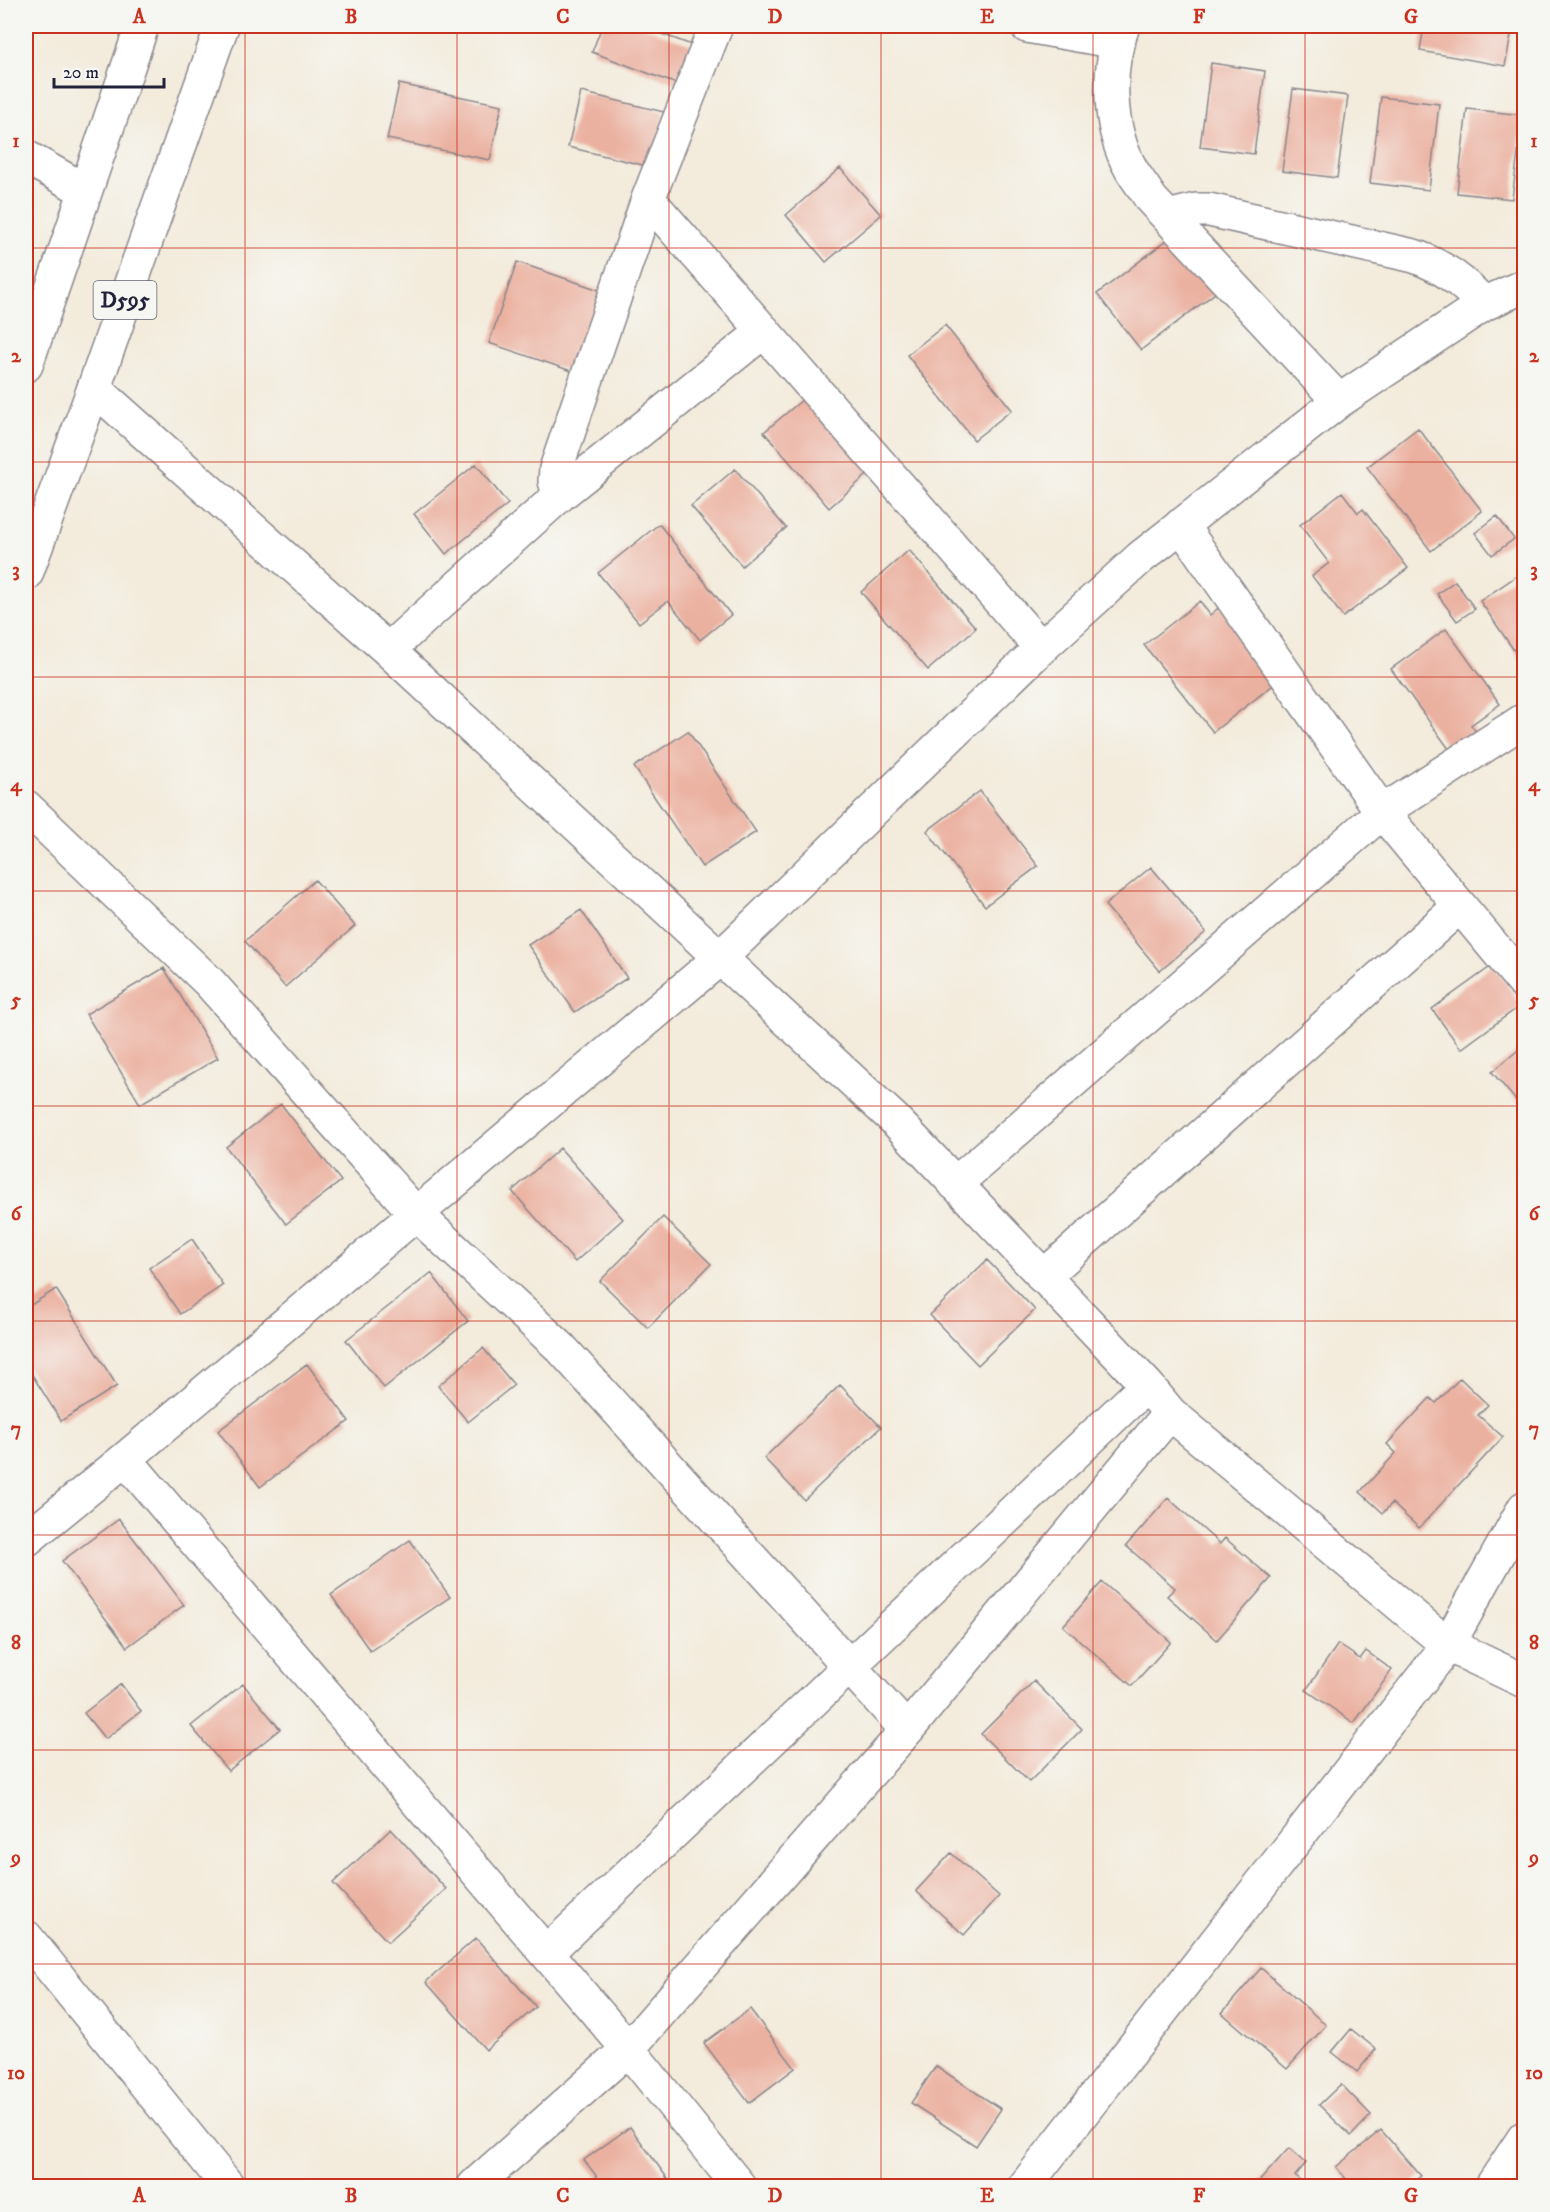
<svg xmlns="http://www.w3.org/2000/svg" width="1550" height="2212" font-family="'IM FELL DW Pica',serif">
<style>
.building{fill:#ebb1a0}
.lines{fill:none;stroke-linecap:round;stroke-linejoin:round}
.street-casing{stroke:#8a868b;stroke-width:36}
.highway-casing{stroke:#8a868b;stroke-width:36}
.street{stroke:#fff;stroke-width:33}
.highway{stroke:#fff;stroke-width:33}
.grid{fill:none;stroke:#c8321e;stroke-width:1.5;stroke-opacity:0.55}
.labels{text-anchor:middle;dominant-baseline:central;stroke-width:5;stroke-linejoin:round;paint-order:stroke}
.shield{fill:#f6f6f2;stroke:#626272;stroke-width:1.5}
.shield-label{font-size:22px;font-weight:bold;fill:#22223b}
.neatline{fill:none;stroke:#c8321e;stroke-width:2}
.grid-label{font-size:20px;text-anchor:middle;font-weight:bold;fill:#c8321e}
</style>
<rect width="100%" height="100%" fill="#f6f6f2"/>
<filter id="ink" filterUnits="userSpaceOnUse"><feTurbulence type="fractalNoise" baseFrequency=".0167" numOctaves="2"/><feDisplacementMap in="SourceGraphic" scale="12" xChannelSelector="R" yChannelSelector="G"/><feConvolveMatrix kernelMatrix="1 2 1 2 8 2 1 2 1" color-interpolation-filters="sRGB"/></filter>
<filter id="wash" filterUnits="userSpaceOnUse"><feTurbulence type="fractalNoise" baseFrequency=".008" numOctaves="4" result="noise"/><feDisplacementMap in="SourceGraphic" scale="24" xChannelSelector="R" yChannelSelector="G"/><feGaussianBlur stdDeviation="1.35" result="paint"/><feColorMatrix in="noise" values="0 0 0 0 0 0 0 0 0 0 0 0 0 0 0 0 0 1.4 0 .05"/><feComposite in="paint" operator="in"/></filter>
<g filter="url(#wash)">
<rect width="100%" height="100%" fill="#f3ebdb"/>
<g id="blocks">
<path class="building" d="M602,26H640L697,47L682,86L592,52Z
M1424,26H1513L1505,66L1420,51Z
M1211,63L1265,71L1254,154L1200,147Z
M399,84L502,105L490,160L387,139Z
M1293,89L1348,96L1337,178L1282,171Z
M581,92L664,112L651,167L568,147Z
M1381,97L1439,104L1429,190L1370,183Z
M1467,109L1523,115L1512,199L1457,193Z
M840,168L881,215L826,262L786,215Z
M1171,237L1215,293L1141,350L1097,294Z
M517,262L614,295L586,376L489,343Z
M945,325L1012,410L974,440L907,355Z
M809,394L874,469L829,508L764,432Z
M1418,428L1482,511L1431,551L1367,467Z
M476,464L508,504L446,554L414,514Z
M735,469L786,528L742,566L691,506Z
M1342,492L1358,513L1363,509L1408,568L1343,617L1312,576L1329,563L1300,525Z
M1497,516L1514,539L1492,555L1475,533Z
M659,524L731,615L700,640L668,601L639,623L598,573Z
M909,550L976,628L928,670L861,592Z
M1524,571V665L1480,601Z
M1455,581L1475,609L1457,621L1437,594Z
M1200,601L1210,615L1222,605L1281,679L1213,732L1144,645Z
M1446,629L1500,704L1471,725L1483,741L1457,760L1391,669Z
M688,731L756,832L702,867L634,767Z
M980,791L1038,866L985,906L927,831Z
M1151,867L1206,932L1160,971L1105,905Z
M315,880L355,926L285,987L245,941Z
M581,910L627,978L575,1012L528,945Z
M1493,965L1521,1005L1461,1049L1432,1009Z
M164,968L218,1058L140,1104L86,1014Z
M1524,1045V1110L1492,1072Z
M281,1104L341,1181L286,1224L226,1147Z
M560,1148L623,1219L575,1262L512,1191Z
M663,1217L711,1264L648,1328L600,1281Z
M192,1239L223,1285L180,1314L149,1268Z
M987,1260L1035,1310L978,1365L930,1315Z
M431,1273L468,1321L384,1388L346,1340Z
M56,1289L117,1386L61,1421L26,1365V1308Z
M483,1348L514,1385L468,1422L438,1386Z
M307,1364L349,1421L260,1487L218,1431Z
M1460,1378L1488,1405L1478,1415L1503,1437L1419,1528L1392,1503L1383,1513L1360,1492L1396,1453L1387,1444L1430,1398L1436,1403Z
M840,1385L881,1427L804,1500L764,1458Z
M1168,1498L1220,1544L1225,1538L1271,1578L1217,1640L1167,1596L1175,1588L1126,1546Z
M119,1519L184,1605L127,1647L62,1561Z
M410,1540L450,1597L370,1651L331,1595Z
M1102,1582L1171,1642L1132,1686L1063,1626Z
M1338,1644L1360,1659L1366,1651L1392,1670L1354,1723L1306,1690Z
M1034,1681L1082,1729L1029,1782L981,1734Z
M121,1684L141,1711L105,1739L84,1713Z
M243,1684L280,1729L228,1771L191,1726Z
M391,1829L446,1889L388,1942L333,1883Z
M951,1853L999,1896L964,1935L916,1891Z
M476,1938L536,2007L486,2050L426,1982Z
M1261,1968L1326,2025L1287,2069L1222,2013Z
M750,2009L795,2068L749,2103L704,2043Z
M1351,2029L1376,2049L1357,2072L1332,2052Z
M936,2066L1001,2109L976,2146L911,2103Z
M1341,2084L1371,2115L1351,2136L1319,2105Z
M630,2127L673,2186H604L584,2160Z
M1381,2130L1421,2176L1408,2186H1352L1336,2167Z
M1289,2148L1306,2163L1295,2176L1307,2186H1255Z"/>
</g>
</g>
<g filter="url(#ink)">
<use href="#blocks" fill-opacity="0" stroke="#8a868b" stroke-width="1.5"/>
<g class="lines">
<g class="street-casing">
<path id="street" d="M1027,26L1117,42
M1123,26C1106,68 1108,128 1131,169C1137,179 1145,189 1151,199L1339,401
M26,157L84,190
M648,199L1041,648
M1168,217L1196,210H1209L1414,256C1443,266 1463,282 1484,304
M94,388L388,650L894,1119L1147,1385L1170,1413L1448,1645L1524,1681
M560,495L555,481L556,469L648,199L716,26
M1181,525L1382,812L1524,983
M388,650L560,495L764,331
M26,807L209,982L416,1214L561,1348L907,1730
M955,1184L1382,812L1524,720
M1043,1277L1460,906
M125,1459L628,2049L739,2186
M26,1540L125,1459L719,959L1041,648L1140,558L1339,401L1484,304L1524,286
M26,1937L228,2186
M546,1953L1147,1385
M474,2186L628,2049L907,1730L1170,1413
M1025,2186L1448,1645L1524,1508
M1492,2186L1524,2138"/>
</g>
<g class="highway-casing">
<path id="highway" d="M26,365L142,26
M26,574L94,388L222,26"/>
</g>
<use href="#street" class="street"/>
<use href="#highway" class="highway"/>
</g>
</g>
<path class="grid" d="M245,26V2186M457,26V2186M669,26V2186M881,26V2186M1093,26V2186M1305,26V2186M26,248H1524M26,462H1524M26,677H1524M26,891H1524M26,1106H1524M26,1321H1524M26,1535H1524M26,1750H1524M26,1964H1524"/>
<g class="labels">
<rect class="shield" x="93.5" y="281" width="63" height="38" rx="4.5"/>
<g class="shield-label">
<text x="125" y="300">D595</text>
</g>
</g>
<rect width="1550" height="2212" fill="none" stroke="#f6f6f2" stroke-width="66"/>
<path d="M54 78v9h110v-9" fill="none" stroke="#22223b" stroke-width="3"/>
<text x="63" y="78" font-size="18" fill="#22223b" stroke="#f6f6f2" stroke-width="4.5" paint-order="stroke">20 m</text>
<rect x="33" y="33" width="1484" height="2146" class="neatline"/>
<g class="grid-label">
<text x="139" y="23">A</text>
<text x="351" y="23">B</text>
<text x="563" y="23">C</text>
<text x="775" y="23">D</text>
<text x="987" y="23">E</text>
<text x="1199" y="23">F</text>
<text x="1411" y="23">G</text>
<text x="16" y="147">1</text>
<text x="1534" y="147">1</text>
<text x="16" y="362">2</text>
<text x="1534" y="362">2</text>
<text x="16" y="576">3</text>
<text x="1534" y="576">3</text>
<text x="16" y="791">4</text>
<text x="1534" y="791">4</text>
<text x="16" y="1006">5</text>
<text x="1534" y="1006">5</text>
<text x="16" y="1220">6</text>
<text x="1534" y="1220">6</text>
<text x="16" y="1435">7</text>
<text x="1534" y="1435">7</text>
<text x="16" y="1649">8</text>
<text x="1534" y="1649">8</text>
<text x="16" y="1864">9</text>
<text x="1534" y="1864">9</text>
<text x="16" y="2079">10</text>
<text x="1534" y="2079">10</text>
<text x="139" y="2202">A</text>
<text x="351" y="2202">B</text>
<text x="563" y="2202">C</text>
<text x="775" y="2202">D</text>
<text x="987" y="2202">E</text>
<text x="1199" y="2202">F</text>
<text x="1411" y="2202">G</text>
</g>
</svg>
